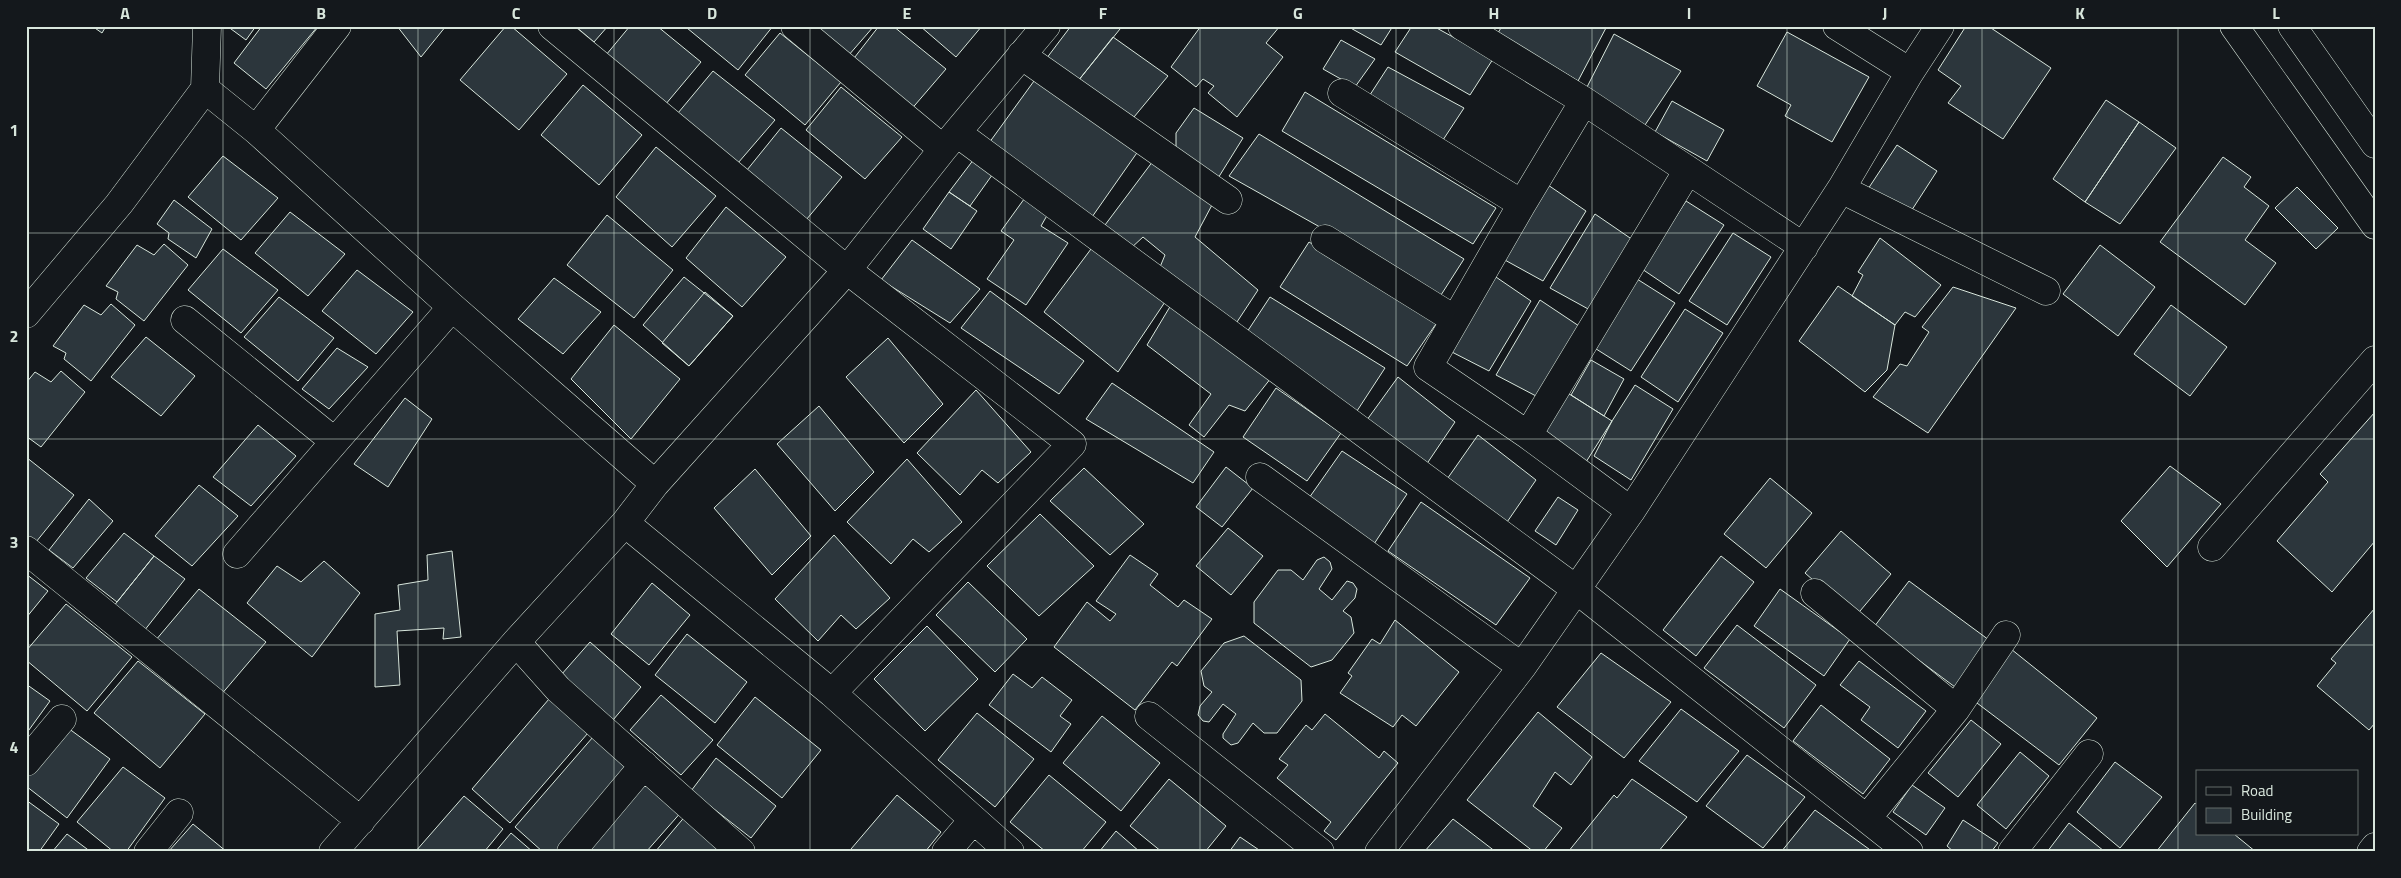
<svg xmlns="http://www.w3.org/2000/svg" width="2401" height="878" font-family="'Titillium Web',sans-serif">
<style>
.building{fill:#2c363c;stroke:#d8e6dc}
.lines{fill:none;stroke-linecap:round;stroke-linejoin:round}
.minor-casing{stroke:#d8e6dc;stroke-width:29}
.major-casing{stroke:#d8e6dc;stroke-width:29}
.minor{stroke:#14181c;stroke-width:28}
.major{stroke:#14181c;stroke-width:28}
.grid{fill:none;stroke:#d8e6dc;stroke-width:1;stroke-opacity:0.55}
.neatline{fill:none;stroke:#d8e6dc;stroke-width:2}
.grid-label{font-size:16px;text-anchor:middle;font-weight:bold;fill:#d8e6dc}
</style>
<rect width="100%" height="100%" fill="#14181c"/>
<path class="building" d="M92,26H106L102,33Z
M227,26H256L246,40Z
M262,26H318L266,89L234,63Z
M397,26H446L421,57Z
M506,26H511L567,74L519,130L460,80Z
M575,26H608L594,42Z
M630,26H657L701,62L665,105L606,55Z
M688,26H773L738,70L687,28Z
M813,26H874L848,56Z
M879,26H893L946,69L909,112L851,62Z
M920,26H982L956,57Z
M1071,26H1116L1120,29L1074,86L1043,63Z
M1201,26H1280L1266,43L1283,57L1237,117L1208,93L1214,86L1203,79L1196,87L1171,67Z
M1347,26H1393L1381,45Z
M1412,26H1433L1493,59L1470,95L1395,52Z
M1502,26H1607L1578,81L1498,33Z
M1966,26H1988L2051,68L2003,139L1948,103L1961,86L1938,70Z
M1787,32L1869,77L1832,142L1785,116L1791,105L1757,86Z
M780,33L841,82L805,125L745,75Z
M1614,34L1681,71L1645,125L1586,89Z
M1113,37L1168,76L1134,117L1117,106L1074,86Z
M1341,40L1375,59L1355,87L1323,69Z
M1388,67L1464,108L1441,143L1366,101Z
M713,71L775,120L738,163L678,113Z
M1034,81L1141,147L1092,217L989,143Z
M583,85L642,135L599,185L541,135Z
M841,87L902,137L865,179L806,130Z
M1305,92L1496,208L1473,244L1282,131Z
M2106,100L2139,122L2085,202L2053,179Z
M1672,101L1724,130L1707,161L1655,132Z
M1194,108L1243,138L1215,183L1176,153V133Z
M2139,122L2176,148L2120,224L2085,202Z
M781,128L842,177L806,220L747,170Z
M1259,134L1464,259L1441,295L1229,176Z
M1897,145L1937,171L1908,216L1868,189Z
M656,147L716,196L672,247L616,197Z
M223,156L278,198L241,240L188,197Z
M2223,157L2251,177L2244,187L2269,206L2245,240L2276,263L2245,305L2160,242Z
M974,159L995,171L970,206L949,192Z
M1153,161L1212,205L1195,237L1258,290L1235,325L1160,267L1165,255L1143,237L1130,249L1102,229Z
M1548,185L1586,211L1543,281L1503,259Z
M2297,187L2338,228L2316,249L2275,208Z
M949,192L977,211L951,249L923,229Z
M1027,195L1049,212L1041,226L1068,243L1026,305L987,279L1014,240L1001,231Z
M174,200L212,229L196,258L168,239L169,233L157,224Z
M1686,201L1724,225L1679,294L1642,269Z
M726,207L786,257L742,307L686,258Z
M290,212L345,254L308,296L255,253Z
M1595,214L1633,240L1590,310L1550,288Z
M607,215L673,270L634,318L567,265Z
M1733,233L1771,257L1727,325L1689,301Z
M1880,238L1941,285L1915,317L1905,312L1895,325L1852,296L1863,275L1858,272Z
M912,240L980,289L950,323L881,280Z
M1309,242L1438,321L1407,366L1280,287Z
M164,244L188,265L144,321L116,299L118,292L106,286L137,245L154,255Z
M1094,245L1167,299L1118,372L1044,312Z
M2100,245L2155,287L2118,336L2063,294Z
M223,249L278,290L241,333L188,290Z
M357,270L413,312L376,354L322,311Z
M1493,275L1531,301L1489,371L1448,350Z
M684,277L733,316L689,366L643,325Z
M554,278L601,312L563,354L518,319Z
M1637,279L1675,303L1631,371L1593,347Z
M1838,286L1895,325L1887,370L1865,392L1799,341Z
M1953,287L2016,308L1928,433L1873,397L1900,364L1907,366L1929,332L1922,327Z
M990,291L1084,361L1059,394L961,328Z
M705,292L733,316L689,366L662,343Z
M279,297L334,338L298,381L244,337Z
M1270,297L1385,368L1355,414L1247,332Z
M1174,300L1271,378L1245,411L1229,405L1204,437L1189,425L1211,394L1147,345Z
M1540,300L1579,326L1536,396L1496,375Z
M111,304L135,325L91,381L64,359L66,353L53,346L84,305L101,315Z
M2171,305L2227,347L2190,396L2134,354Z
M1685,309L1723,333L1678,402L1641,377Z
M614,325L680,379L631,439L571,379Z
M146,337L195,376L161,416L111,377Z
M888,338L943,404L904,443L846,377Z
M337,348L368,367L329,409L302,389Z
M1591,360L1624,379L1604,416L1571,395Z
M61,371L85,392L41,447L26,436V383L35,372L51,382Z
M1398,377L1455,422L1424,468L1364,424Z
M1112,383L1214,452L1193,483L1086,419Z
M1635,385L1673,409L1631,480L1594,456L1612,421Z
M1276,388L1341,433L1307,481L1243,437Z
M976,390L1031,452L998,483L982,470L960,495L917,453Z
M1566,392L1612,421L1586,462L1540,433Z
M405,398L432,419L388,487L354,464Z
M819,406L874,472L835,511L777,444Z
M2375,412V541L2332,592L2277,541L2328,482L2320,474Z
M258,425L296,456L251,506L213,477Z
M1478,435L1536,480L1505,525L1445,482Z
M1342,451L1407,494L1374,544L1309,498Z
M26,457L74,495L36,542L26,534Z
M907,459L962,522L929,552L913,539L891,564L847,522Z
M2170,466L2221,504L2167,567L2121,521Z
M1226,467L1253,488L1222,527L1196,507Z
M1084,468L1144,524L1110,555L1050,501Z
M755,469L811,536L772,575L714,508Z
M1770,478L1812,513L1766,568L1724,534Z
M199,485L238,516L192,566L155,536Z
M1558,497L1578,510L1556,545L1535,531Z
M89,499L113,521L73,568L49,550Z
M1421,502L1530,578L1496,625L1388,551Z
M1040,514L1094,566L1039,616L987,566Z
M1228,528L1263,556L1231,595L1196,566Z
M1841,531L1891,574L1855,617L1805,573Z
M124,533L154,556L117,602L86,578Z
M834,535L890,598L856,629L841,615L818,641L775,599Z
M452,551L461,637L443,639L444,628L397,631L400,685L375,687V614L400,610L398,585L428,580L427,555Z
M1130,555L1158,574L1150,585L1178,607L1184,600L1212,619L1177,666L1172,662L1135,710L1054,647L1087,602L1110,621L1116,614L1096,601Z
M154,556L185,579L144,631L113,607Z
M1721,556L1754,582L1696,656L1663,630Z
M1324,557L1330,562L1332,569L1319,589L1332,600L1347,581L1353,583L1357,589L1355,598L1343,611L1351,617L1354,633L1332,660L1311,667L1254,623V602L1278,570H1291L1303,580L1317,560Z
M324,561L360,593L312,657L247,603L277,566L301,582Z
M26,574L48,591L26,618Z
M1909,581L1989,640L1955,687L1874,627Z
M968,582L1027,639L995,672L936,615Z
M652,583L690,615L649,665L611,634Z
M199,589L266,642L220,696L155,641Z
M1780,589L1850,639L1824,676L1754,626Z
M66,604L132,657L87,711L26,660V651Z
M2375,608V723L2369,730L2317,686L2336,663L2331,659Z
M1395,620L1459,672L1416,726L1402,715L1393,727L1340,693L1352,676L1348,673L1372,639L1380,644Z
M1737,625L1816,685L1784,728L1704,668Z
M927,626L978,679L925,731L874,679Z
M687,634L747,682L715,723L655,675Z
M1244,636L1301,680L1302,701L1277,733H1264L1253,723L1238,743L1231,745L1223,738V734L1236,714L1223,704L1209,722L1203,721L1198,715L1200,706L1212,692L1204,686L1201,671L1224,643Z
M590,642L641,687L613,720L561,675Z
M2011,649L2097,718L2059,765L1973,700Z
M1601,653L1671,702L1624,758L1557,707Z
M138,661L205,714L160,768L94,713Z
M1859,661L1926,711L1898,748L1861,720L1870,707L1840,685Z
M1013,674L1032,688L1042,677L1072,700L1060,716L1071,724L1051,752L989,705Z
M26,684L50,701L26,734Z
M661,695L713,740L681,775L630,730Z
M755,697L821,750L782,798L717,745Z
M549,699L588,733L510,823L472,789Z
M1821,705L1890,759L1863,794L1793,741Z
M1681,709L1739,751L1697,802L1639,761Z
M1538,712L1592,757L1571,785L1555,772L1533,806L1562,828L1543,852H1534L1467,800Z
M977,713L1034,759L995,807L938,760Z
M1325,714L1379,758L1384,751L1398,763L1336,840L1324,831L1331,822L1277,778L1288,765L1279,759L1306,725L1312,730Z
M1102,716L1160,763L1121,811L1063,763Z
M1971,720L2001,744L1958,797L1928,773Z
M68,728L110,759L67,818L26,786V779Z
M593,737L632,771L561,852H543L515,827Z
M2020,752L2049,776L2006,829L1977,805Z
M1747,755L1805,797L1763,848L1706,806Z
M716,758L776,806L751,838L691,791Z
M2115,762L2162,797L2120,848L2077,812Z
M123,767L165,798L126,852H114L77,822Z
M1049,775L1106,822L1081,852H1046L1010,822Z
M644,776L683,810L646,852H578Z
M1169,779L1226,826L1205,852H1162L1130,826Z
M1632,779L1687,817L1658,852H1568L1614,795L1617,798Z
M1912,785L1945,808L1926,835L1893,812Z
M897,795L941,832L925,852H854L851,849Z
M464,796L503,829L484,852H415Z
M26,800L59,824L39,852H26Z
M2195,803L2197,805V834H2234L2256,852H2156Z
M1815,810L1873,852H1781Z
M687,814L723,852H655Z
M1453,819L1496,852H1424Z
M1963,820L1998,843L1991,852H1954L1947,846Z
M2069,823L2104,851L2103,852H2047Z
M193,824L227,852H168Z
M1116,831L1140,852H1099Z
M511,833L533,852H495Z
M67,834L91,852H52Z
M1240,837L1262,852H1229Z"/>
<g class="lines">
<g class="minor-casing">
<path id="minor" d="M552,26L847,270L1072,444L832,693
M795,26L943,149
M1462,26L1584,101L1804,247
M1837,26L1910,72
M1021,55L1228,200
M205,89L256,130L452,307L655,484
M1342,93L1522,204
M1584,101L1522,204L1428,367L1528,435L1631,511
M256,130L337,26
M957,133L1577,590L1909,852
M1841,189L2046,291
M1325,239L1454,319
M26,314L119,204L205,89L207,26
M185,320L334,441
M1528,435L1688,170
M1260,477L1522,667
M625,523L832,693L1010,852
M2212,547L2375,360
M26,550L361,821
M237,554L452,307
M1815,593L1956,709
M516,642L558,689L741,852
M1149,716L1320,852
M26,762L62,719
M1868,817L1956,709L2006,635
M148,852L179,813
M333,852L516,642L625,523L655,484L847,270L943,149L1046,26
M571,852L644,765
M946,852L973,820
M1379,852L1522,667L1631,511L1841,189L1910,72L1940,26
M2012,852L2089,754"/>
</g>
<g class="major-casing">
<path id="major" d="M2234,26L2375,225
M2292,26L2375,144
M2371,852L2375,847"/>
</g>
<use href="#minor" class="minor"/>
<use href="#major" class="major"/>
</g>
<path class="grid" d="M223,26V852M418,26V852M614,26V852M810,26V852M1005,26V852M1200,26V852M1396,26V852M1592,26V852M1787,26V852M1982,26V852M2178,26V852M26,233H2375M26,439H2375M26,645H2375"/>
<rect width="2401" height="878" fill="none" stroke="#14181c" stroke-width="55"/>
<rect x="2196" y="770" width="162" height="65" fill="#14181c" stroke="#626a69"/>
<rect x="2206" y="787" width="25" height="8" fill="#14181c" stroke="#626a69"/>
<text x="2241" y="796" font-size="15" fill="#d8e6dc">Road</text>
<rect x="2206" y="808" width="25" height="15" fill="#2c363c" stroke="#626a69"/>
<text x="2241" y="820" font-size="15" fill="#d8e6dc">Building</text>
<rect x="28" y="28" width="2346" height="822" class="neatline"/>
<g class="grid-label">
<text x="125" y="19">A</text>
<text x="321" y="19">B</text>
<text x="516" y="19">C</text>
<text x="712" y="19">D</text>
<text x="907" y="19">E</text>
<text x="1103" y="19">F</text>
<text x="1298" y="19">G</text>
<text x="1494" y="19">H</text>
<text x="1689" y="19">I</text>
<text x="1885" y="19">J</text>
<text x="2080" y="19">K</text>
<text x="2276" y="19">L</text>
<text x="14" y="136">1</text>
<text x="14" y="342">2</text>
<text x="14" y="548">3</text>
<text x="14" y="753">4</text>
</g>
</svg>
